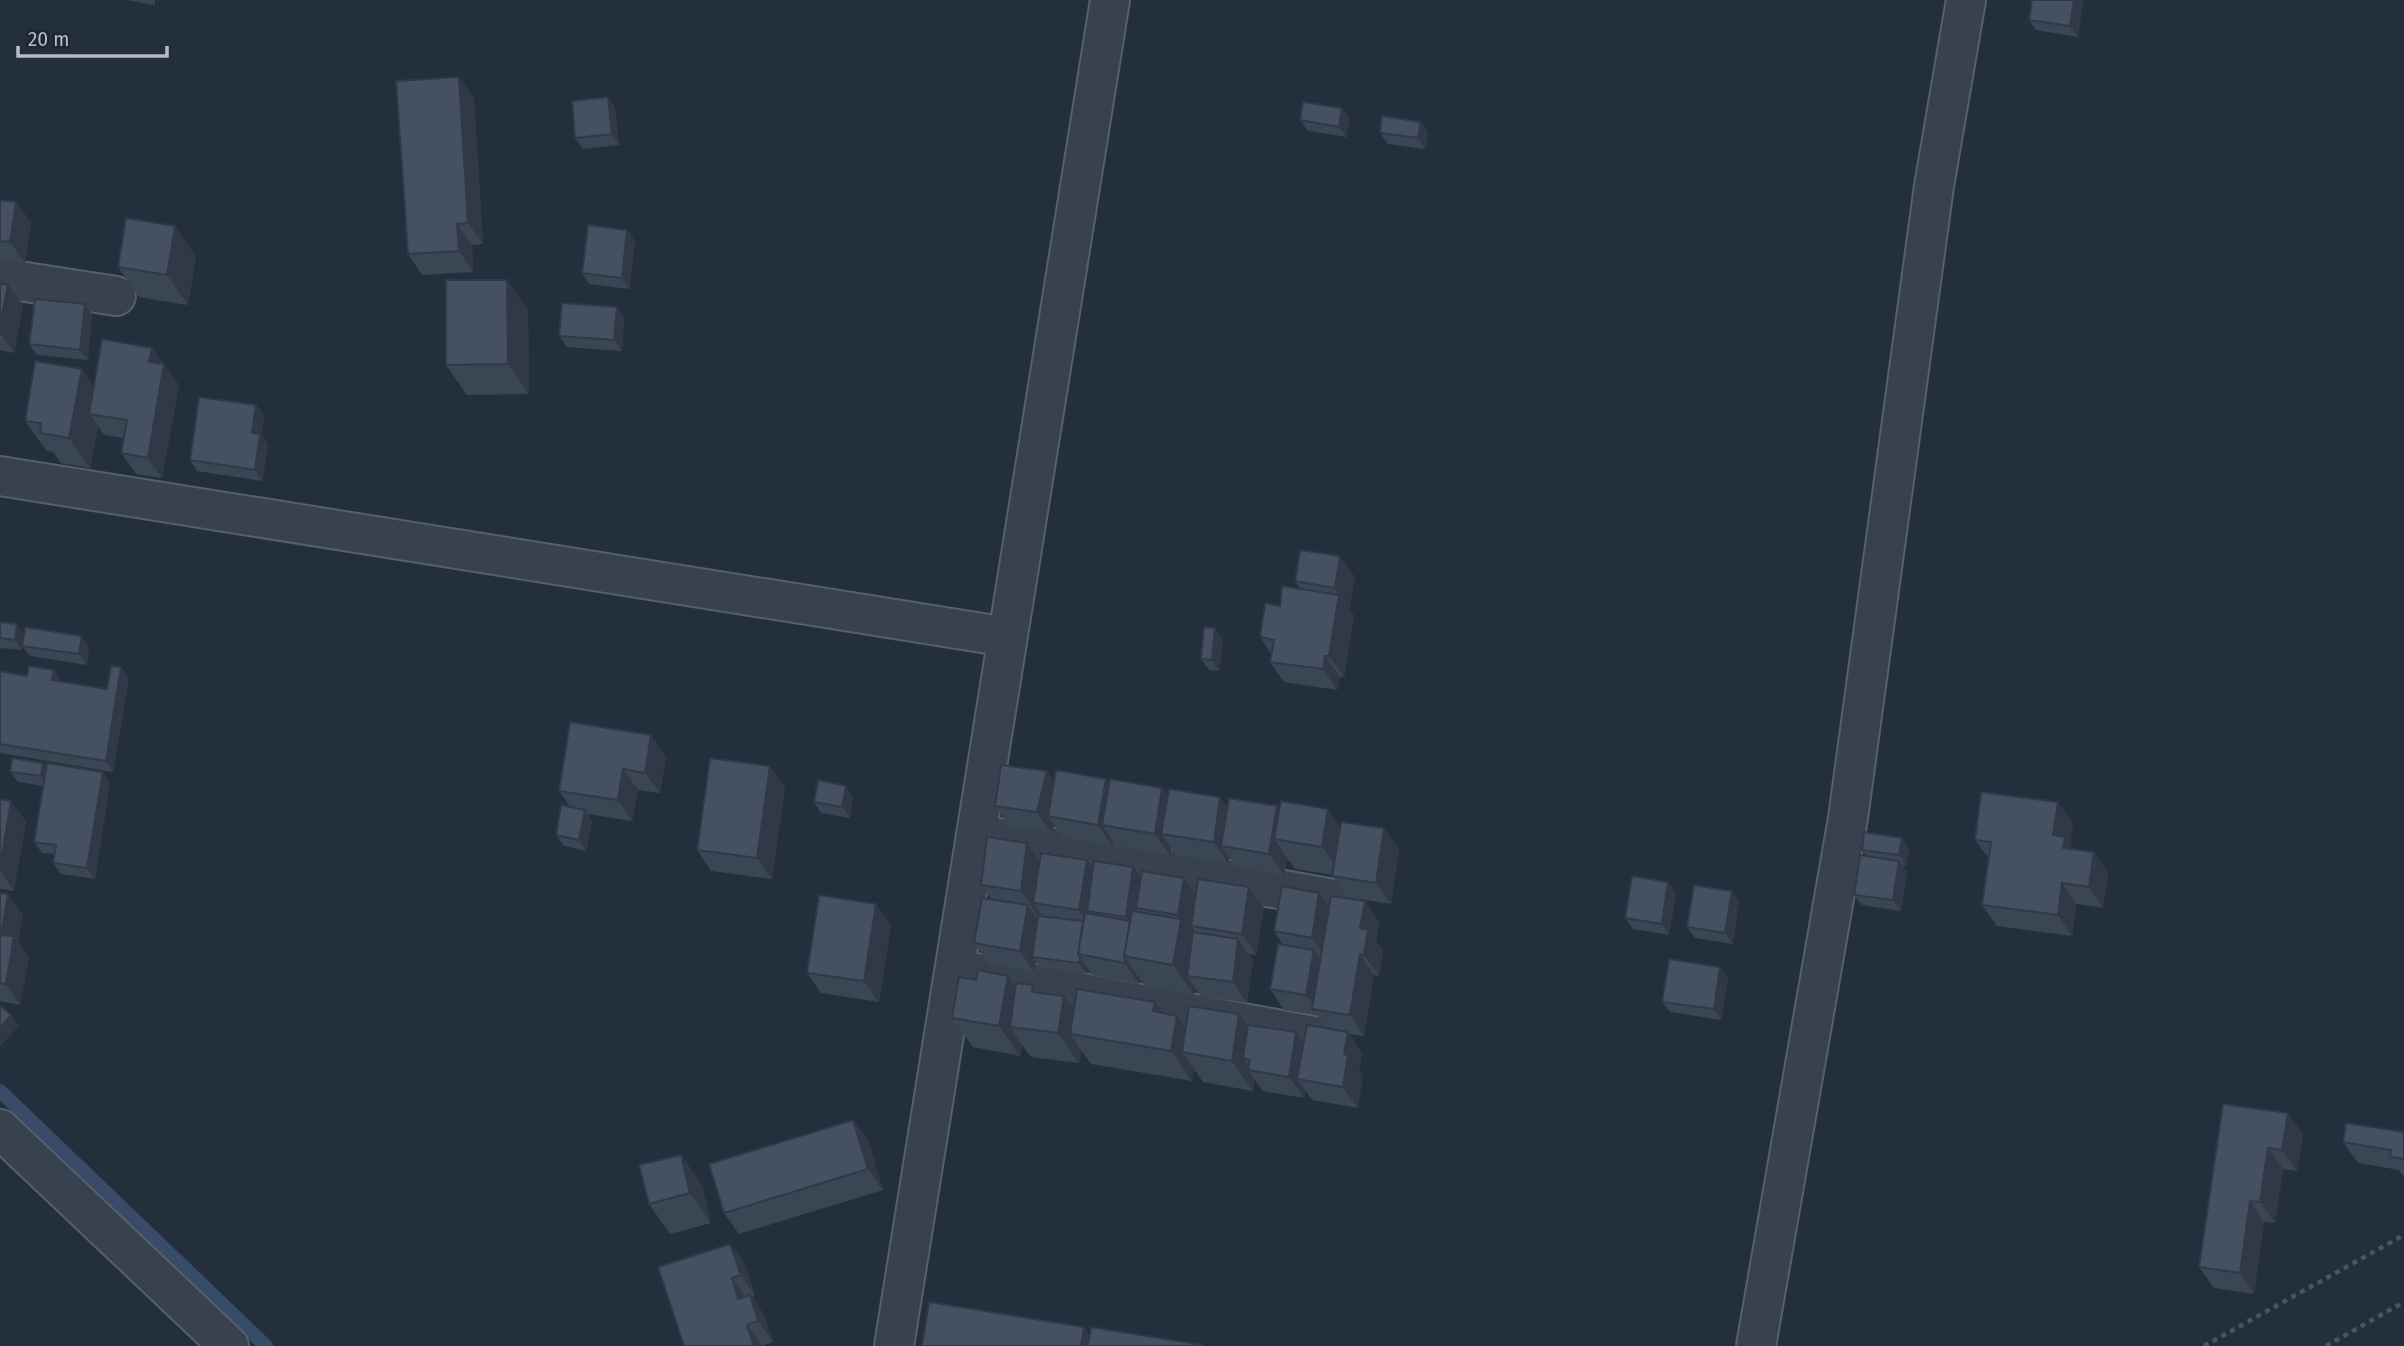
<svg xmlns="http://www.w3.org/2000/svg" width="2404" height="1346" font-family="'Fira Sans Condensed',sans-serif">
<style>
.lines{fill:none;stroke-linecap:round;stroke-linejoin:round}
.stream{stroke:#394c67;stroke-width:14}
.minor-casing{stroke:#565f6c;stroke-width:42}
.path{stroke:#44595c;stroke-width:4.5;stroke-dasharray:5 5;stroke-linecap:butt}
.minor{stroke:#38414e;stroke-width:38}
.wall{fill:#3b4654}
.shaded-wall{fill:#303945}
.building{fill:#455162;stroke:#303945;stroke-width:2}
</style>
<rect width="100%" height="100%" fill="#242f3e"/>
<g class="lines">
<path class="stream" d="M0,1091L266,1346"/>
<g class="minor-casing">
<path id="minor" d="M0,278L116,296
M0,476L1007,637
M976,834L1339,900
M960,970L1324,1038
M0,1129L229,1346
M894,1346L1110,0
M1756,1346L1848,818L1934,186L1966,0"/>
</g>
<path class="path" d="M2204,1346L2404,1235
M2326,1346L2404,1302"/>
<use href="#minor" class="minor"/>
</g>
<path class="wall" d="M126,0H155V5Z
M2083,0L2078,37L2036,30L2029,20Z
M459,77L474,98L483,244L472,245L473,272L422,275L408,254Z
M615,108L619,145L583,149L575,138Z
M1342,108L1349,119L1347,137L1308,131L1300,120Z
M1421,122L1428,133L1425,149L1388,144L1380,133Z
M0,200L16,202L31,223L25,263L0,259Z
M627,230L635,241L629,289L589,284L582,273Z
M196,256L188,305L139,297L118,267Z
M507,280L528,310L529,394L467,395L446,365Z
M0,283L8,285L23,305L14,353L0,350Z
M85,304L92,315L88,360L37,355L29,344Z
M624,318L622,351L567,347L559,336Z
M152,348L179,385L162,478L136,474L121,453L123,438L104,435L98,426L90,468L61,463L53,452L46,450L25,421L94,387Z
M256,405L264,416L261,435L268,445L262,481L197,471L190,460Z
M1355,577L1349,609L1354,616L1344,677H1340L1337,690L1284,682L1270,662L1271,654L1260,637L1280,606L1300,589L1295,581Z
M0,622L24,635L89,647L87,665L30,656L23,647L22,650L0,648Z
M1223,639L1219,671L1209,670L1201,659Z
M121,667L129,678L113,772L0,753V671L27,676L54,670L61,681L107,689Z
M570,722L666,756L660,793L638,790L632,821L588,814L592,821L586,851L564,846L556,835L570,807L559,791Z
M47,768L110,783L95,879L61,874L53,863L55,854L42,853L34,842L44,786L18,782L10,772Z
M1106,779L1109,784L1162,788L1168,796L1220,797L1227,808L1277,806L1279,809H1328L1340,826L1399,849L1391,904L1347,897L1332,875L1295,869L1287,858L1284,875L1236,867L1229,857L1228,863L1176,855L1171,847L1170,855L1117,846L1113,841L1112,846L1063,837L1054,825L1052,833L1010,827L995,806L1054,782Z
M785,787L772,879L711,871L697,850Z
M853,796L850,818L821,813L814,802Z
M0,799L11,801L26,822L14,891L0,889Z
M2058,802L2073,823L2070,844L2074,850L2094,852L2108,873L2103,908L2076,904L2072,936L1997,926L1982,905L1989,859L1975,840Z
M1027,843L1040,862L1093,869L1133,867L1141,878L1196,894L1249,887L1264,908L1256,955L1249,954L1253,960L1247,1003L1201,996L1195,988L1194,995L1145,986L1140,979L1139,984L1092,975L1087,968V974L1040,968L1036,962L1034,972L989,964L974,943L991,899L981,885Z
M1909,848L1906,866L1902,865L1907,872L1901,911L1862,905L1854,895L1867,856L1862,850Z
M0,893L23,915L18,942L29,957L20,1005L0,1001Z
M1676,893L1669,935L1633,929L1625,918Z
M1739,902L1733,944L1695,938L1687,927Z
M1329,908L1379,922L1376,941L1383,951L1379,976L1374,975L1364,1036L1349,1034L1362,1053L1359,1070L1363,1076L1358,1108L1312,1100L1305,1090L1304,1098L1263,1091L1254,1079L1253,1091L1203,1082L1194,1069L1192,1081L1091,1064L1081,1050L1079,1063L1031,1057L1022,1045L1020,1056L973,1047L952,1018L1016,986L1038,993L1064,996L1074,1010L1163,1013L1186,1028L1248,1027L1296,1032L1304,1043L1326,1028L1317,1015L1284,1010L1270,989L1283,945L1274,931Z
M891,925L879,1002L821,993L807,973Z
M1728,978L1721,1020L1670,1012L1662,1002Z
M2223,1104L2303,1134L2297,1171L2283,1169L2275,1223L2264,1222L2254,1294L2214,1288L2199,1267Z
M853,1120L868,1140L883,1190L739,1234L724,1213Z
M2404,1132V1177L2399,1170L2358,1163L2343,1142Z
M681,1155L702,1185L711,1223L670,1234L649,1204Z
M730,1244L745,1264L755,1296L752,1297L764,1315L773,1342L762,1346H684Z"/>
<path class="shaded-wall" d="M2074,0H2083L2078,37L2070,26Z
M459,77L474,98L483,244L468,223Z
M608,97L615,108L619,145L612,134Z
M1342,108L1349,119L1347,137L1339,127Z
M1421,122L1428,133L1425,149L1418,138Z
M16,202L31,223L25,263L10,242Z
M457,224L472,245L473,272L459,251Z
M175,226L196,256L188,305L167,275Z
M627,230L635,241L629,289L622,278Z
M507,280L528,310L529,394L508,364Z
M8,285L23,305L14,353L0,333V327Z
M85,304L92,315L88,360L80,350Z
M617,307L624,318L622,351L614,340Z
M152,348L179,385L162,478L148,458L149,362Z
M82,369L103,399L89,414L98,426L90,468L69,438Z
M256,405L264,416L261,435L268,445L262,481L255,470L252,433Z
M1340,556L1355,577L1349,609L1335,588Z
M1339,595L1354,616L1344,677L1329,656Z
M17,624L24,635L22,650L15,640Z
M1215,628L1223,639L1219,671L1212,660Z
M82,636L89,647L87,665L79,654Z
M1325,656L1340,677L1337,690L1323,669Z
M121,667L129,678L113,772L106,761Z
M54,670L61,680L60,690L52,680Z
M651,735L666,756L660,793L645,773Z
M43,763L51,774L48,787L41,776Z
M770,766L785,787L772,879L757,858Z
M623,769L638,790L632,821L618,800Z
M1047,771L1062,792L1048,816L1054,825L1052,833L1037,812Z
M103,772L110,783L95,879L87,868Z
M1106,779L1121,800L1102,825L1113,841L1112,846L1098,825Z
M846,786L853,796L850,818L842,807Z
M1162,788L1177,809L1161,834L1171,847L1170,855L1155,834Z
M1220,797L1235,818L1221,846L1229,857L1228,863L1214,842Z
M11,801L26,822L14,891L0,871Z
M2058,802L2073,823L2070,844L2079,858L2078,869L2053,835Z
M1277,806L1292,827L1274,839L1287,858L1284,875L1269,854Z
M1328,809L1349,839L1343,877L1322,847Z
M585,810L592,821L586,851L579,840Z
M1384,828L1399,849L1391,904L1376,883Z
M1902,838L1909,848L1906,866L1899,855Z
M1027,843L1047,873L1033,903L1042,916V921L1021,891Z
M2094,852L2108,873L2103,908L2089,887Z
M1087,860L1101,881L1087,911L1095,922L1093,931L1079,910Z
M1899,861L1907,872L1901,911L1893,900Z
M1133,867L1148,888L1136,908L1143,919L1131,924L1126,917Z
M1184,878L1205,908L1191,926L1200,939L1187,976L1195,988L1194,995L1173,965L1181,920L1178,915Z
M1668,882L1676,893L1669,935L1662,924Z
M2062,883L2076,904L2072,936L2058,915Z
M1249,887L1264,908L1256,955L1242,934Z
M1732,891L1739,902L1733,944L1725,933Z
M1319,893L1340,923L1333,968L1312,938Z
M8,894L23,915L18,942L29,957L20,1005L6,984L1,935Z
M1365,901L1379,922L1376,941L1383,951L1379,976L1364,955L1360,928Z
M876,904L891,925L879,1002L864,981Z
M1028,905L1042,926L1032,957L1036,962L1034,972L1020,951Z
M1238,939L1253,960L1247,1003L1233,982Z
M1314,950L1329,971L1317,1010L1306,995Z
M1360,954L1374,975L1364,1036L1350,1015Z
M1080,957L1087,968V974L1079,963Z
M1125,958L1140,979L1139,984L1125,963Z
M1720,967L1728,978L1721,1020L1714,1009Z
M1008,976L1029,1006L1010,1027L1022,1045L1020,1056L999,1026Z
M1064,996L1085,1026L1070,1034L1081,1050L1079,1063L1058,1033Z
M1155,1002L1175,1030L1177,1016L1198,1046L1182,1052L1194,1069L1192,1081L1171,1051L1153,1011Z
M1239,1014L1260,1044L1250,1060L1243,1058L1252,1071L1248,1070L1254,1079L1253,1091L1232,1061Z
M11,1015L19,1026L0,1047V1028Z
M1296,1032L1311,1053L1297,1079L1305,1090L1304,1098L1289,1077Z
M1348,1032L1362,1053L1359,1070L1363,1076L1358,1108L1343,1087L1344,1054Z
M2288,1113L2303,1134L2297,1171L2282,1150Z
M853,1120L868,1140L883,1190L868,1169Z
M2268,1148L2283,1169L2275,1223L2260,1202Z
M681,1155L702,1185L711,1223L690,1193Z
M2250,1201L2264,1222L2254,1294L2240,1273Z
M730,1244L745,1264L755,1296L741,1275Z
M732,1278L746,1299H738Z
M750,1295L764,1315L773,1342L758,1321Z
M747,1325L762,1346H754Z
M1084,1327L1097,1346H1081Z"/>
<path class="building" d="M2032,0H2074L2070,26L2029,20Z
M459,77L468,223L457,224L459,251L408,254L396,81Z
M608,97L612,134L575,138L572,101Z
M1303,102L1342,108L1339,127L1300,120Z
M1382,116L1421,122L1418,138L1380,133Z
M0,200L16,202L10,242L0,241Z
M126,218L175,226L167,275L118,267Z
M588,225L627,230L622,278L582,273Z
M446,280H507L508,364L446,365Z
M0,283L8,285L0,327Z
M35,299L85,304L80,350L29,344Z
M562,303L617,307L614,340L559,336Z
M102,339L152,348L149,362L164,364L148,458L121,453L127,420L89,414Z
M35,361L82,369L69,438L40,433L41,423L25,421Z
M199,397L256,405L252,433L260,434L255,470L190,460Z
M1300,550L1340,556L1335,588L1295,581Z
M1282,586L1339,595L1329,656H1325L1323,669L1270,662L1274,640L1260,637L1265,603L1280,606Z
M0,622L17,624L15,640L0,638Z
M25,627L82,636L79,654L22,646Z
M1204,627L1215,628L1212,660L1201,659Z
M29,666L54,670L52,680L107,689L111,666L121,667L106,761L0,744V671L27,676Z
M570,722L651,735L645,773L623,769L618,800L559,791Z
M12,758L43,763L41,776L10,772Z
M710,758L770,766L757,858L697,850Z
M47,763L103,772L87,868L53,863L56,845L34,842Z
M1001,765L1047,771L1037,812L995,806Z
M1056,770L1106,779L1098,825L1048,816Z
M1110,779L1162,788L1155,834L1102,825Z
M818,780L846,786L842,807L814,802Z
M1169,789L1220,797L1214,842L1161,834Z
M1981,792L2058,802L2053,835L2065,837L2063,848L2094,852L2089,887L2062,883L2058,915L1982,905L1991,842L1975,840Z
M1229,798L1277,806L1269,854L1221,846Z
M0,799L11,801L0,868Z
M1281,801L1328,809L1322,847L1274,839Z
M561,805L585,810L579,840L556,835Z
M1341,822L1384,828L1376,883L1332,876Z
M1864,832L1902,838L1899,855L1862,850Z
M987,837L1027,843L1021,891L981,885Z
M1041,853L1087,860L1079,910L1033,903Z
M1860,855L1899,861L1893,900L1854,895Z
M1094,861L1133,867L1126,917L1087,911Z
M1142,871L1184,878L1178,915L1136,908Z
M1632,876L1668,882L1662,924L1625,918Z
M1198,879L1249,887L1242,934L1191,926Z
M1694,885L1732,891L1725,933L1687,927Z
M1282,886L1319,893L1312,938L1274,931Z
M0,893L8,894L1,935L14,936L6,984L0,983Z
M819,895L876,904L864,981L807,973Z
M1331,896L1365,901L1360,928L1368,930L1364,955L1360,954L1350,1015L1312,1009Z
M982,898L1028,905L1020,951L974,943Z
M1132,911L1181,919L1173,965L1124,956Z
M1085,913L1130,921L1124,956L1125,958V963L1078,954Z
M1038,916L1083,921L1078,954L1080,957L1079,963L1032,957Z
M1193,932L1238,939L1233,982L1187,976Z
M1278,944L1314,950L1306,995L1270,989Z
M1669,959L1720,967L1714,1009L1662,1002Z
M978,970L1008,976L999,1026L952,1018L959,977L976,980Z
M1016,983L1033,985L1032,992L1064,996L1058,1033L1010,1027Z
M1077,989L1155,1002L1153,1011L1177,1016L1171,1051L1070,1034Z
M0,1005L11,1015L0,1028Z
M1189,1006L1239,1014L1232,1061L1182,1052Z
M1248,1025L1296,1032L1289,1077L1248,1070L1250,1060L1243,1058Z
M1307,1025L1348,1032L1344,1054L1348,1055L1343,1087L1297,1079Z
M2223,1104L2288,1113L2282,1150L2268,1148L2260,1202L2250,1201L2240,1273L2199,1267Z
M853,1120L868,1169L724,1213L709,1164Z
M2346,1123L2404,1132V1159L2390,1157L2391,1150L2343,1142Z
M681,1155L690,1193L649,1204L639,1165Z
M730,1244L741,1275L732,1278L738,1299L750,1295L758,1321L747,1325L754,1346H684L658,1267Z
M929,1302L1084,1327L1081,1346H922Z
M1091,1327L1203,1345V1346H1088Z"/>
<path d="M18 46v10h149v-10" fill="none" stroke="#b4bcc9" stroke-width="3.5"/>
<text x="28" y="46" font-size="21" fill="#b4bcc9" stroke="#1d2633" stroke-width="5" paint-order="stroke">20 m</text>
</svg>
